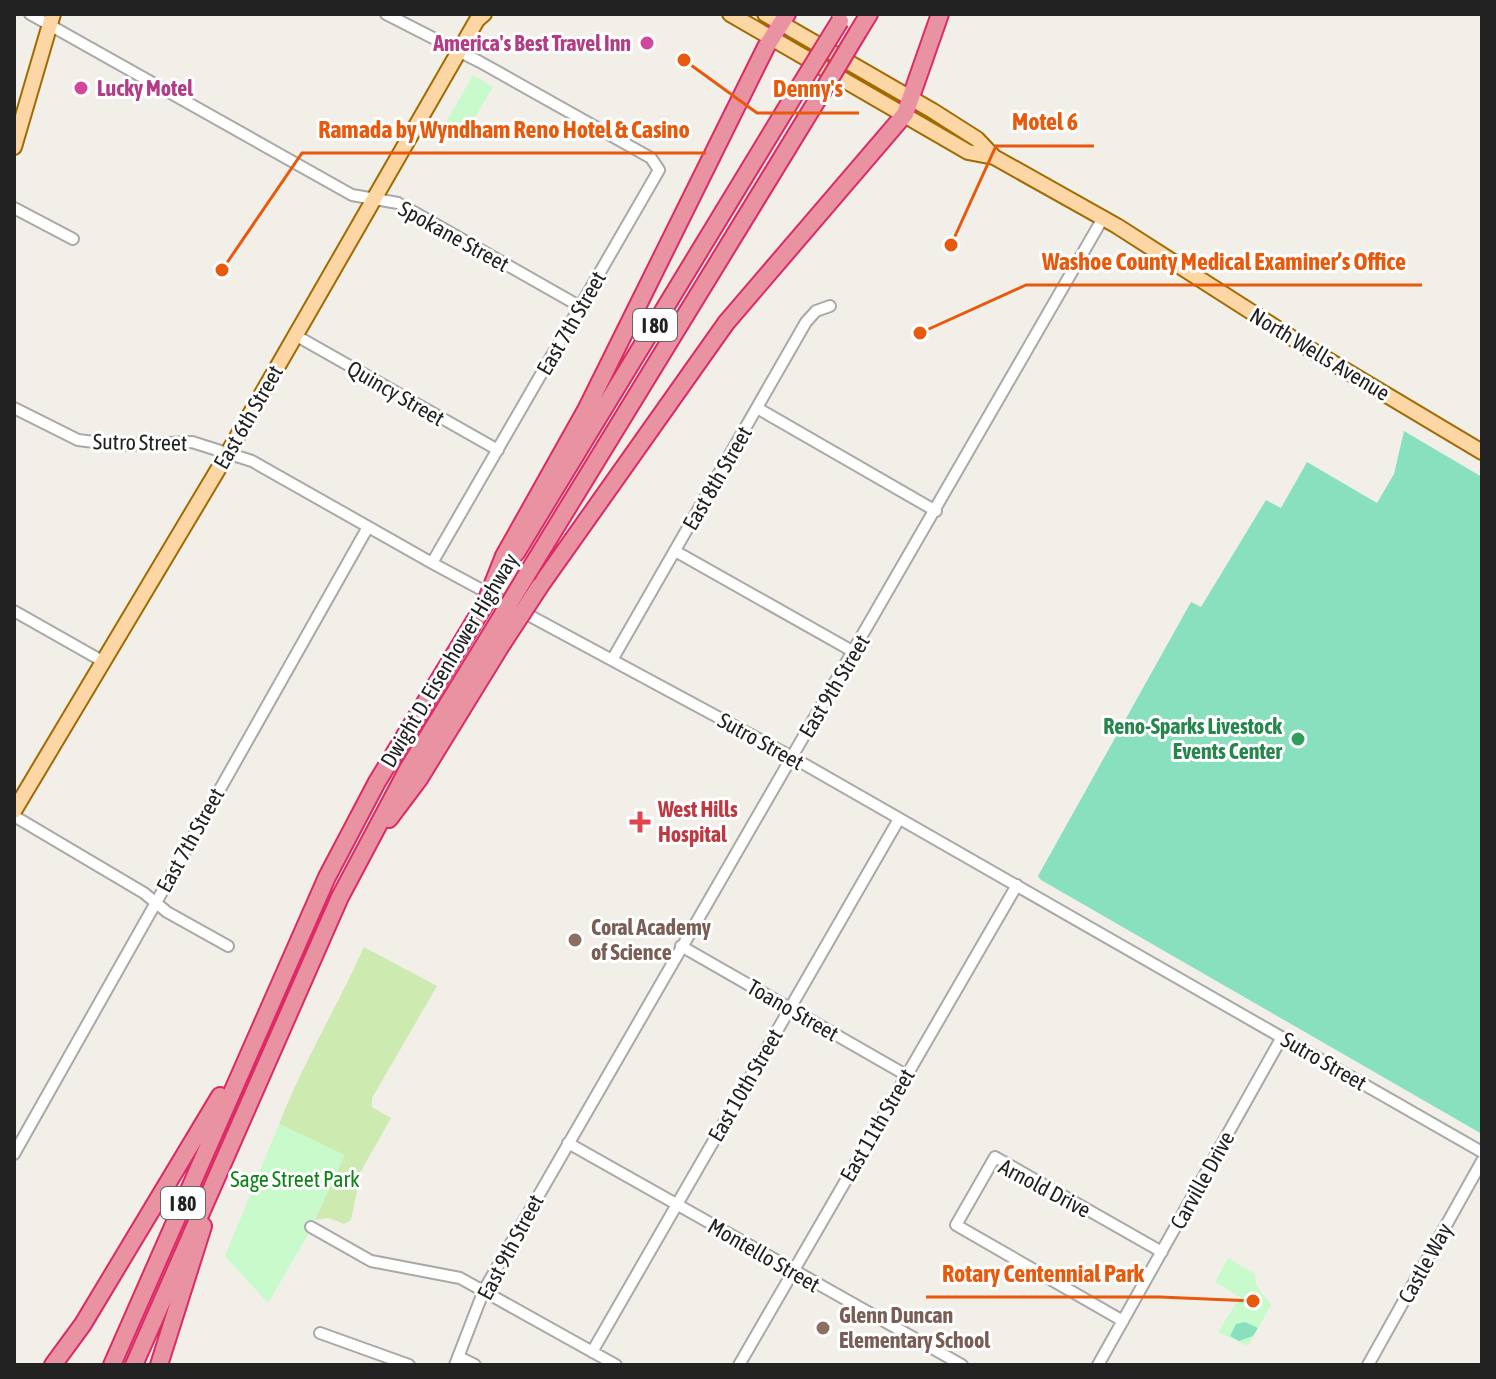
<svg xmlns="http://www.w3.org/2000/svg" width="1496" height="1379" font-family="'Asap Condensed',sans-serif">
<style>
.grass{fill:#cdebb0}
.park{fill:#c8facc}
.pitch{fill:#88e0be}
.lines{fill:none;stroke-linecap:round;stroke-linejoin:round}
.minor-casing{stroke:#a9a9a9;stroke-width:14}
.major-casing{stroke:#a06b00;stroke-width:18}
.highway-casing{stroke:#dc2a67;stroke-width:20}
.minor{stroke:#fff;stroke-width:10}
.major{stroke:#fcd6a4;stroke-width:14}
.highway{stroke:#e892a2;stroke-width:16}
.highway-bridge-casing{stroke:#dc2a67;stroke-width:20;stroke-linecap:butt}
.highway-bridge{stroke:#e892a2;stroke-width:16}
.hotel-dot{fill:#d1479c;stroke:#fff;stroke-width:3}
.leisure-dot{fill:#2e9e5b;stroke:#fff;stroke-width:3}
.health-dot{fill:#e0444e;stroke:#fff;stroke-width:3}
.education-dot{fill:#8d6e63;stroke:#fff;stroke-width:3}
.labels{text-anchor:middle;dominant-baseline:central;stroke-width:6;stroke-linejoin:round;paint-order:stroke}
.shield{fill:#fff;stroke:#646464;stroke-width:2}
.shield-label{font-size:20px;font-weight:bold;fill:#222}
.hotel-label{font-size:22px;font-weight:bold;fill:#b23c85;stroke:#fff;text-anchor:end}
.street-label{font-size:22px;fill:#222;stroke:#fff}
.leisure-label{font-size:22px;font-weight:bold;fill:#27864d;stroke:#fff;text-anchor:end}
.health-label{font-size:22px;font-weight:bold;fill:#be3a42;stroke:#fff;text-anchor:start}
.education-label{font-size:22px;font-weight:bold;fill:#785e54;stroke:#fff;text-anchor:start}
.park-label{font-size:22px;fill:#0c8416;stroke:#fff}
.leader{fill:none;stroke:#e8590c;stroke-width:3}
.callout-dot{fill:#e8590c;stroke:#fff;stroke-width:3}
.callout-label{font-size:24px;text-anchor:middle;font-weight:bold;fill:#e8590c;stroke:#fff;stroke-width:6;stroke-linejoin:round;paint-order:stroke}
</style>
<rect width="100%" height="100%" fill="#f2efe9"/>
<path class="grass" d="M364,947L437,986L372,1098V1107L391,1118L361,1171L351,1220L344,1224L329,1218L315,1220L344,1155L279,1124C303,1063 337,1007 364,947Z"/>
<path class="park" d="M473,75L493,87L461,141L442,129Z
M279,1124L345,1155L306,1238L268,1303L225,1256Z
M1228,1258L1255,1274L1256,1285L1271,1305L1248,1346L1218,1332L1240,1297L1215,1282Z"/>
<path class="pitch" d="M1404,431L1482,477V1134L1041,880L1038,876L1191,602L1201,607L1266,500L1281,508L1307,462L1377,503L1394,474Z
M1245,1322L1258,1328L1253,1336L1239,1341L1230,1336L1236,1324Z"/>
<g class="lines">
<g class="minor-casing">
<path id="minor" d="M30,14L352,195L398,203L581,307
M386,14L480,62L651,158L659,170L432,563
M14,208L73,239
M295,335L498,450
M14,408L78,440L120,445L192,442L252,461L432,563L790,756L1482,1152
M757,408L936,511
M675,551L854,652
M14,611L104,662
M612,660L806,322L816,311L830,306
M14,816L144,893L167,912L228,946
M681,946L906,1075
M568,1143L962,1365
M14,1154L368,527
M311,1227L371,1261L460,1278L616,1365
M1123,1321L956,1225L995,1157L1162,1252
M320,1333L409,1365
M592,1352L899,819
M459,1357L475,1365
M455,1365L484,1290L1103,218
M739,1365L1017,885
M1098,1365L1282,1037
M1368,1365L1482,1161"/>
</g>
<g class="major-casing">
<path id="major" d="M730,14L968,152L994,157
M765,14L933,111L977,139L994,157L1117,226L1303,345L1482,452
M14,147L53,14
M14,811L229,451L477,20L484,14"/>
</g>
<g class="highway-casing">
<path id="highway" d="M858,32L869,14
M516,553L798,89
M504,556L586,410L766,47L787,14
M529,571L816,102
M540,586L726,323L905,114L940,14
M389,819L419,779L502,644
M53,1365L83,1324L220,1096
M112,1365L327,877L377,782L485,604
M134,1365L340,897L408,769L489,637
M159,1365L203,1226"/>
</g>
<use href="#minor" class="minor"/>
<use href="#major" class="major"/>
<use href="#highway" class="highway"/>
<g class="highway-bridge-casing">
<path id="highway-bridge" d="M798,89L840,21
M816,102L858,32
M485,604L504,556
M489,637L529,571
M502,644L540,586"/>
</g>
<use href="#highway-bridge" class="highway-bridge"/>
</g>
<g class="hotel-dot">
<circle cx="647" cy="43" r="8"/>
<circle cx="81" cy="88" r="8"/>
</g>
<circle class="leisure-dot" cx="1298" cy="739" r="8"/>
<path class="health-dot" d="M636 810h8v8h8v8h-8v8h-8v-8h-8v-8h8z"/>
<g class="education-dot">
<circle cx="575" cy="940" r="8"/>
<circle cx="823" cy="1328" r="8"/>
</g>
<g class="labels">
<g class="shield">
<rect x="633" y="309" width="44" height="32" rx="6"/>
<rect x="161" y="1187" width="44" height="32" rx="6"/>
</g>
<g class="shield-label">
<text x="655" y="325">I 80</text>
<text x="183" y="1203">I 80</text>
</g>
<g class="hotel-label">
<text x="631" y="43">America's Best Travel Inn</text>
<text x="97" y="88" text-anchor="start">Lucky Motel</text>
</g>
<g class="street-label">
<text transform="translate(454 236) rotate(29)">Spokane Street</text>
<text transform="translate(571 323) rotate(-60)">East 7th Street</text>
<text transform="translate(1320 354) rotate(31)">North Wells Avenue</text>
<text transform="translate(396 393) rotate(30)">Quincy Street</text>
<text transform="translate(248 417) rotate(-60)">East 6th Street</text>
<text transform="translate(140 442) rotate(1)">Sutro Street</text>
<text transform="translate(717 478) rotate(-60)">East 8th Street</text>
<text transform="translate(449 660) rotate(-59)">Dwight D. Eisenhower Highway</text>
<text transform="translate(834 686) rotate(-59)">East 9th Street</text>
<text transform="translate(761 741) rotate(29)">Sutro Street</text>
<text transform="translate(190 840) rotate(-61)">East 7th Street</text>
<text transform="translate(793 1010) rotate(30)">Toano Street</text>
<text transform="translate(1324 1061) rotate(30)">Sutro Street</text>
<text transform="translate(745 1085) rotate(-60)">East 10th Street</text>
<text transform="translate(877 1125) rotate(-60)">East 11th Street</text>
<text transform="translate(1202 1180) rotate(-61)">Carville Drive</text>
<text transform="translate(1045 1188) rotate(28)">Arnold Drive</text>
<text transform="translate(510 1247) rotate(-62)">East 9th Street</text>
<text transform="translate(764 1255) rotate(30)">Montello Street</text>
<text transform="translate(1425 1263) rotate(-61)">Castle Way</text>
</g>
<g class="leisure-label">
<text x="1282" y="726">Reno-Sparks Livestock<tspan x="1282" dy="25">Events Center</tspan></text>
</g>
<g class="health-label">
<text x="658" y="809">West Hills<tspan x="658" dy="25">Hospital</tspan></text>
</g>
<g class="education-label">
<text x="591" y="927">Coral Academy<tspan x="591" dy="25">of Science</tspan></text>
<text x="839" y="1315">Glenn Duncan<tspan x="839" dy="25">Elementary School</tspan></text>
</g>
<g class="park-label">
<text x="295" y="1179">Sage Street Park</text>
</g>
</g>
<path class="leader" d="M684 60L757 113H859M951 245L996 146H1094M222 270L302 153H706M920 333L1026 285H1422M1253 1301L1160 1297H926"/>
<g class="callout-dot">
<circle cx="684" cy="60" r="8"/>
<circle cx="951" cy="245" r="8"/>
<circle cx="222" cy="270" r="8"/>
<circle cx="920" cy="333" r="8"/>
<circle cx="1253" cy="1301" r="8"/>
</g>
<g class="callout-label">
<text x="808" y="97">Denny's</text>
<text x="1045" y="130">Motel 6</text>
<text x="504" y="138">Ramada by Wyndham Reno Hotel &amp; Casino</text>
<text x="1224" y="270">Washoe County Medical Examiner’s Office</text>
<text x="1043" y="1282">Rotary Centennial Park</text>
</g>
<rect width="1496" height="1379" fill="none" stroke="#222222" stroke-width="32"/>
</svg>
